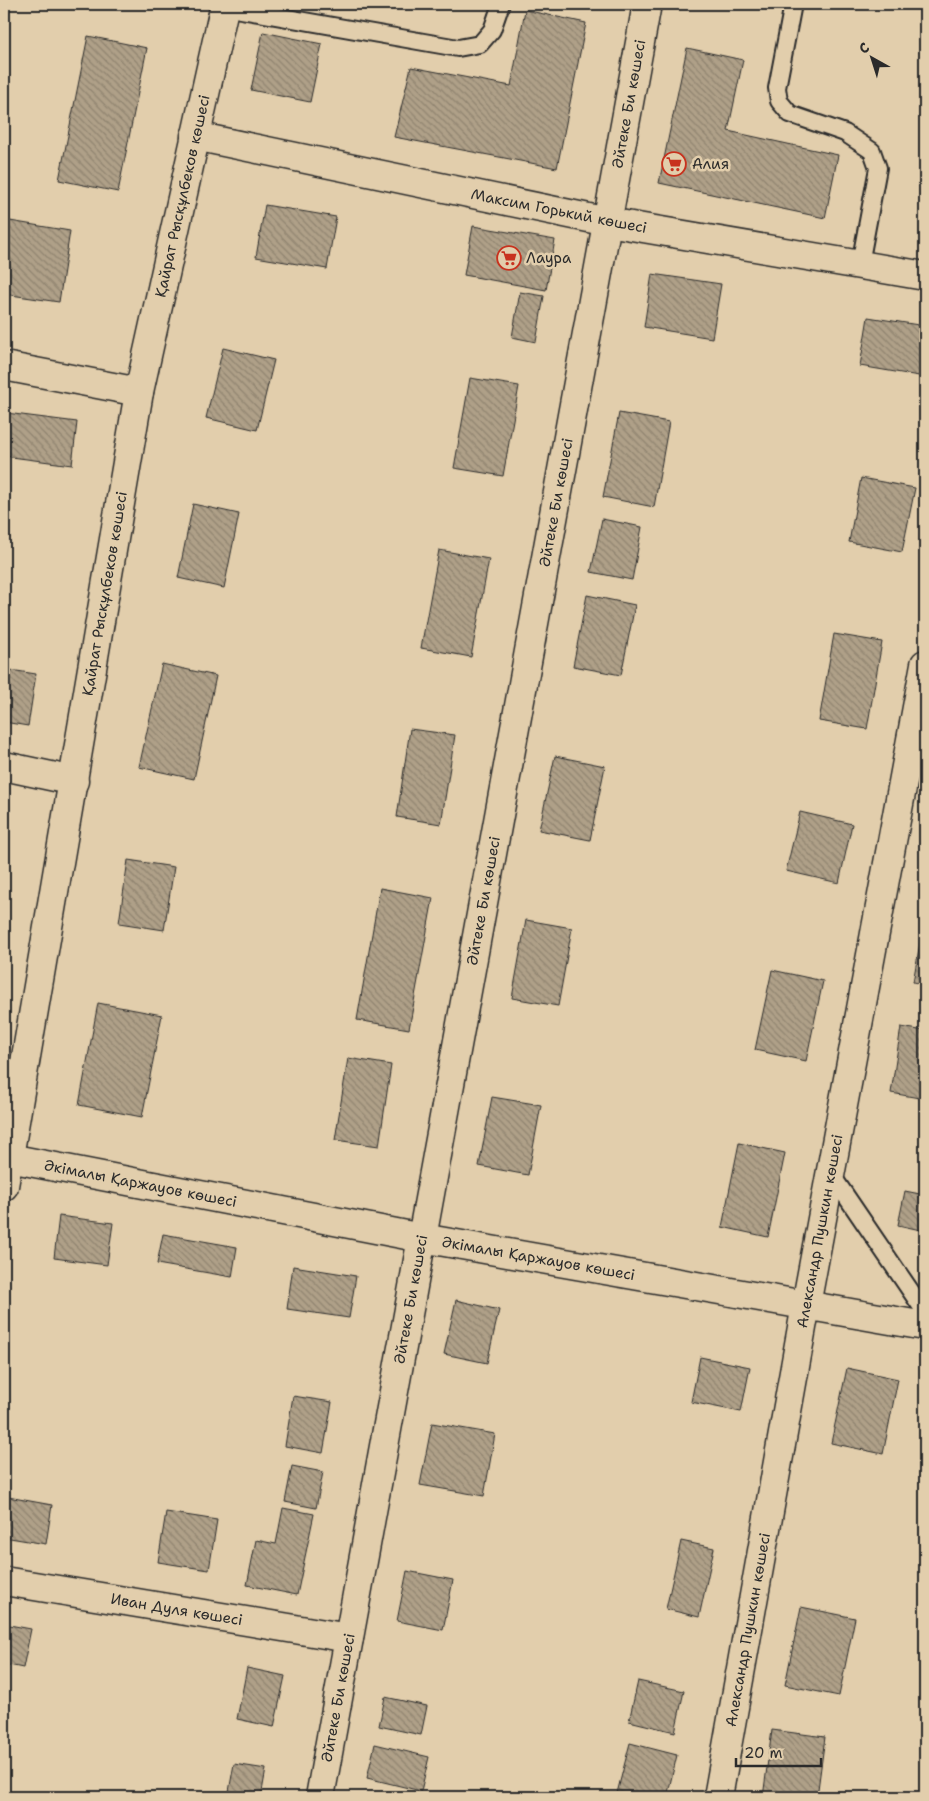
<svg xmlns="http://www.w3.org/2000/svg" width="929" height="1801" font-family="'Shantell Sans',sans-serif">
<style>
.building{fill:url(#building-back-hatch);stroke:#2b2b2b}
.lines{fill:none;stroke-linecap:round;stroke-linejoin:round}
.service-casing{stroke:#2b2b2b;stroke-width:20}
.minor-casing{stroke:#2b2b2b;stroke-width:31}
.tertiary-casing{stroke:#2b2b2b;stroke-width:31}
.secondary-casing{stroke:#2b2b2b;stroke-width:31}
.service{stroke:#e2ceac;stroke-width:16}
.minor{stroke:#e2ceac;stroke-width:28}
.tertiary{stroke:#e2ceac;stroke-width:28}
.secondary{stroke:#e2ceac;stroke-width:28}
.labels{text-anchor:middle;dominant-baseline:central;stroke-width:5;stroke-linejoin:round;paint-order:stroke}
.street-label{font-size:15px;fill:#2b2b2b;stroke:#e2ceac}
.poi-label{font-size:15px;fill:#2b2b2b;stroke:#e2ceac;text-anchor:start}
</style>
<defs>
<pattern id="building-back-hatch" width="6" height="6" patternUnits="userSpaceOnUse" patternTransform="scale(1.25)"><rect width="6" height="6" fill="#afa088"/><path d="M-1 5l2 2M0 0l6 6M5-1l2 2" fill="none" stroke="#8f836f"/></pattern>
</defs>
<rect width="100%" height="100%" fill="#e2ceac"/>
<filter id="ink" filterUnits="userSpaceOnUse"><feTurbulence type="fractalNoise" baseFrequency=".02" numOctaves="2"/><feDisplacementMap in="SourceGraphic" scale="10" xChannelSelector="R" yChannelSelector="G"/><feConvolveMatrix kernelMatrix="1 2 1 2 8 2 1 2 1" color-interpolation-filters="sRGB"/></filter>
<g filter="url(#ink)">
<path class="building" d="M525,10L586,23L557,168L394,137L411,67L511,86Z
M263,32L322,44L310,102L251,90Z
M88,36L147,48L118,192L59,180Z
M687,48L743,60L728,131L838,155L825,218L659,183Z
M265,205L336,217L327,269L256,257Z
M4,220L70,231L59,302L4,294Z
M473,226L555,240L546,290L464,275Z
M652,274L721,284L712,338L644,327Z
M520,292L544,296L536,342L512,337Z
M868,317L925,326V377L860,366Z
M223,348L274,360L257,430L206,418Z
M470,378L519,386L503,476L454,468Z
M6,413L77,422L72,465L4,456V432Z
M619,413L669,422L654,507L603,497Z
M861,478L915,488L902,552L849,542Z
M193,504L239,514L224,588L178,578Z
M602,519L642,527L632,580L591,572Z
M439,550L489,559L471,657L421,648Z
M587,595L635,605L621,675L573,666Z
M834,634L882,642L867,729L819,721Z
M162,664L216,676L194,779L139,767Z
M4,669L36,674L28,726L4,722Z
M410,729L455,735L441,824L397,817Z
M555,756L605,766L590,840L539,830Z
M800,812L852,824L839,883L786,871Z
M128,860L174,867L164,930L119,923Z
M380,888L433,898L409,1029L357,1020Z
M925,915V985L913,982Z
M526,920L572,928L558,1006L512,998Z
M772,970L823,981L806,1061L755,1050Z
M98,1003L162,1015L142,1117L79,1105Z
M901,1027L925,1031V1099L891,1093Z
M348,1058L391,1065L379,1146L335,1140Z
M492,1097L541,1105L528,1175L479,1166Z
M739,1143L785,1153L768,1237L722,1227Z
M905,1191L925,1195V1231L898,1225Z
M59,1216L113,1223L107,1265L54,1258Z
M163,1234L237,1247L232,1277L157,1264Z
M293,1266L356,1276L349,1318L287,1309Z
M456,1300L499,1310L487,1363L444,1354Z
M700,1357L750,1367L741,1412L691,1402Z
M847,1368L898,1379L883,1454L831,1443Z
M293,1396L332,1402L323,1453L285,1446Z
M432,1423L495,1434L484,1496L420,1485Z
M292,1466L323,1472L316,1508L285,1502Z
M8,1497L52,1505L46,1544L4,1537V1521Z
M283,1508L314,1514L297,1595L247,1585L256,1540L276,1544Z
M166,1512L217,1520L209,1570L158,1562Z
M681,1541L714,1548L699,1617L666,1609Z
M407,1571L453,1580L443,1630L397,1621Z
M801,1607L855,1618L839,1696L785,1685Z
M4,1624L31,1629L23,1668L4,1664Z
M247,1668L285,1676L274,1727L237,1719Z
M638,1681L684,1691L675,1732L629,1721Z
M385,1697L427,1706L421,1735L379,1726Z
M4,1712L9,1713L4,1739Z
M772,1730L825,1737L817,1797H763Z
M630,1743L677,1755L667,1797H616Z
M375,1744L429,1757L421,1791L367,1778Z
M234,1764L266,1769L261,1797H228Z"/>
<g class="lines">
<g class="service-casing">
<path id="service" d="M793,4L777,88L779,101L790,114L845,133L872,151L878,168L860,264
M224,7L458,48L480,44L492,30L501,4
M831,1174L925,1312"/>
</g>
<g class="minor-casing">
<g id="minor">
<path d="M608,222L925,276"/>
<path d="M4,366L139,392"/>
<path d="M4,766L74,781"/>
<path id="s1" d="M4,1157L422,1238L925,1326"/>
<path id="s2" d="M4,1581L349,1638"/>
<path id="s3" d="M718,1797L806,1305L925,664"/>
</g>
</g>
<g class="tertiary-casing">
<g id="tertiary">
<path d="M195,136L608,222"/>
<path id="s4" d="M4,1186L139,392L225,4"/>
</g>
</g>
<g class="secondary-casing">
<g id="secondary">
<path id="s5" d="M320,1797L647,4"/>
</g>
</g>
<use href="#service" class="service"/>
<use href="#minor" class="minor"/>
<use href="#tertiary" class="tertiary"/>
<use href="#secondary" class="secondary"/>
</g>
</g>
<defs>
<g id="supermarket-ring" transform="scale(1.25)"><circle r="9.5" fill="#e2ceac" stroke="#c8321e" stroke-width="1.5"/><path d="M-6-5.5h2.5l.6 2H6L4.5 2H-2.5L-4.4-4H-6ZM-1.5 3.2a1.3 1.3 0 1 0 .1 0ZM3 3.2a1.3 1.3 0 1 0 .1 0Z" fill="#c8321e"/></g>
</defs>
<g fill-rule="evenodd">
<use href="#supermarket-ring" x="674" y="164"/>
<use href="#supermarket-ring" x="509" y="258"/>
</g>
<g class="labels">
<g class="street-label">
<text stroke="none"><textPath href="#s5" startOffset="1721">Әйтеке Би көшесі</textPath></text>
<text stroke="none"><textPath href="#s4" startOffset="1006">Қайрат Рысқұлбеков көшесі</textPath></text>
<text transform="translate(559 211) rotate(11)">Максим Горький көшесі</text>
<text stroke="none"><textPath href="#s5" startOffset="1316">Әйтеке Би көшесі</textPath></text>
<text stroke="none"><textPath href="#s4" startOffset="601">Қайрат Рысқұлбеков көшесі</textPath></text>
<text stroke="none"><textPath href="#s5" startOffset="911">Әйтеке Би көшесі</textPath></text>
<text stroke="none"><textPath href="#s1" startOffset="139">Әкімалы Қаржауов көшесі</textPath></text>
<text stroke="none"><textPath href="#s3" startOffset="575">Александр Пушкин көшесі</textPath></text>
<text stroke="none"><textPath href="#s1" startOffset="544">Әкімалы Қаржауов көшесі</textPath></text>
<text stroke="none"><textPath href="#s5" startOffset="506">Әйтеке Би көшесі</textPath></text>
<text stroke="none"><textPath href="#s2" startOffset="175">Иван Дуля көшесі</textPath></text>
<text stroke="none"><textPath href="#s3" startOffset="170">Александр Пушкин көшесі</textPath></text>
<text stroke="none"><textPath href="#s5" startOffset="101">Әйтеке Би көшесі</textPath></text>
</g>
<g class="poi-label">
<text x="692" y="164">Алия</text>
<text x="526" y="258">Лаура</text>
</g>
</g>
<rect width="929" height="1801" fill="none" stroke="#e2ceac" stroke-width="20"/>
<rect x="10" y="10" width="909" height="1781" fill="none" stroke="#2b2b2b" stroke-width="2" filter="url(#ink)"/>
<g transform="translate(872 58) rotate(321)" stroke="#e2ceac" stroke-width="4" paint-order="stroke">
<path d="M0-4L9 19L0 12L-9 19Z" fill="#2b2b2b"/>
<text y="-8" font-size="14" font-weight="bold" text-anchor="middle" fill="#2b2b2b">С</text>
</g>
<path d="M736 1758v8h85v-8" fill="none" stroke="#2b2b2b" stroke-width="2.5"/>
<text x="744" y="1758" font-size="15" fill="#2b2b2b" stroke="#e2ceac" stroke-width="4" paint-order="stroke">20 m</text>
</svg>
